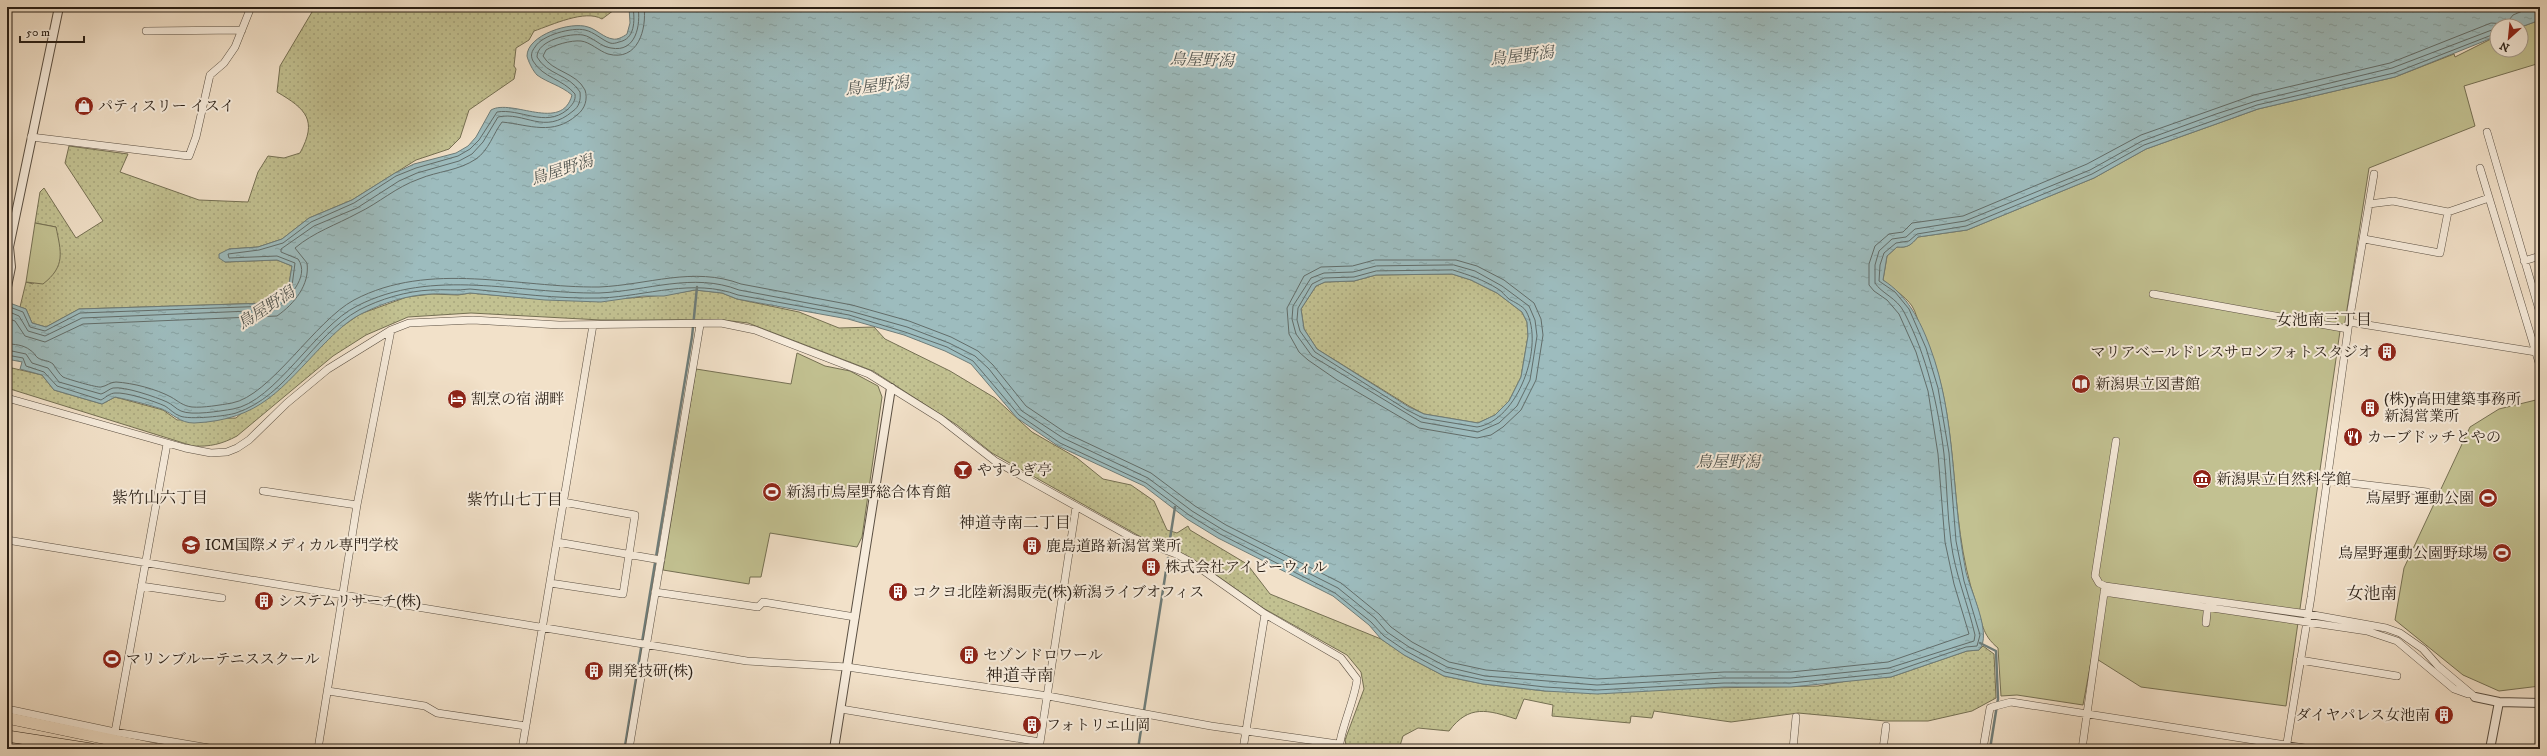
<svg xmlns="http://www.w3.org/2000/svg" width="2547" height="756" font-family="'IM FELL DW Pica','Noto Serif JP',serif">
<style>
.grass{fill:url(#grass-dots);stroke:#757053}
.green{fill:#c2c191;stroke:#757053}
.water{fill:url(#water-ripples);stroke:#6e7d7a;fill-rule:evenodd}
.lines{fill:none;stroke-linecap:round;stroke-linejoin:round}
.shore{stroke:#626d6a;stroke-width:1}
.stream{stroke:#6e7d7a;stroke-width:2.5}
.minor-casing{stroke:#5a4f42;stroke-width:8}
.tertiary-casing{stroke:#5a4f42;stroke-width:10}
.trunk-casing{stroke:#281e15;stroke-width:12}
.minor{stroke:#f7ecdc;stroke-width:7}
.tertiary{stroke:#f7ecdc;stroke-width:8}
.trunk{stroke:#f2e1c9;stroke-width:11}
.labels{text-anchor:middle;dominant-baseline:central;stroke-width:4;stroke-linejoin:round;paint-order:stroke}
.poi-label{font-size:15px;fill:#281e15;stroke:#f7ecdc;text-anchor:start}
.water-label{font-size:16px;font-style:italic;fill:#515550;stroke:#f7ecdc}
.neighbourhood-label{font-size:16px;fill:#281e15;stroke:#f7ecdc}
.quarter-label{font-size:17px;fill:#281e15;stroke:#f7ecdc}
</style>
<defs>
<pattern id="grass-dots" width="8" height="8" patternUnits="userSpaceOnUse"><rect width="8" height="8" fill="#c2c191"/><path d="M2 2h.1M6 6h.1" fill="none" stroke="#a7a57c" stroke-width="1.8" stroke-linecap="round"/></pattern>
<pattern id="water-ripples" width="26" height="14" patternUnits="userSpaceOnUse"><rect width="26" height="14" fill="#9dbcbe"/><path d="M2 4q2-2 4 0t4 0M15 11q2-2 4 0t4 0" fill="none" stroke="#87a1a2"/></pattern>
</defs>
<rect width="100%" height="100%" fill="#f2e1c9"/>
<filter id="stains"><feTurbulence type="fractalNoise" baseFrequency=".005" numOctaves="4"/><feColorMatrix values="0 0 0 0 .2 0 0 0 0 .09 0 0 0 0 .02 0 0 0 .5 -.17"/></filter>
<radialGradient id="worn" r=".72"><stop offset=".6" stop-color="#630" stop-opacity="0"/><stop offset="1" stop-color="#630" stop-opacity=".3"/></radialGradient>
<path class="grass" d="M315,7H618L602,19C585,9 552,25 534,31L529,40L516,48L514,66L516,69L514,79L469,110L460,138L449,149L416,160L352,200L309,218L282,239L258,247L229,249L225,262L277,260L292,266L289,284L269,303L79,309L46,327L32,323L26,309L20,307L26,282L33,284L56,227L35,223L40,192L44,188L76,238L103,221L65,163L69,146L128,154L120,172L199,200L248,202L258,172L268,156L284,158L300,153C318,120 306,109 277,92L280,66Z
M1452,274L1471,280L1497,293L1522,312L1527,322L1528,336L1521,377L1509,401L1495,415L1478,423L1424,414L1409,406L1317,349L1304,329L1301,309L1316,286L1325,282L1354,281L1376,275Z
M695,290L722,293L737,299L799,312L839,328L874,327L885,339L950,371L995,398L1032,432L1077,458L1103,479L1131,485L1154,501L1167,530L1177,533L1188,526L1190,530L1247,564L1270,594L1381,639L1406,656L1444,676L1483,684L1545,691L1818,686L1858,679L1891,677L1967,651L1979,650L1983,646L1994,654L1996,698L1972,711L1928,721H1886L1798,713L1731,722L1654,711L1652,718L1631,716L1630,723L1552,716L1553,705L1524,699L1516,719C1488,710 1469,704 1449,731L1418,728L1403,736L1399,749H1347L1345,740L1364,689L1361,672L1347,655L1263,608L1202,565L1174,549L1141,537L992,453L957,425L873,371L748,323L723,320H601L471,313L408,317L366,335L333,356L237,436C222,444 210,447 193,446L7,388L12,368L42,375L54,390L102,404L115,397L163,410L177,420L236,418L340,328L360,314L407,297L432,294L458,295L470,293C544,300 621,304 695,290Z"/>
<path class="green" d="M2540,20V63L2464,86L2475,126L2369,168L2345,322L2340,331L2286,706L2141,687L2092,656L2083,705L2017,695L2001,696L1998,648C1981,634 1983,623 1976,603C1945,514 1964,414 1921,329C1918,322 1916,312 1912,306C1905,296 1892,288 1883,280L1887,256L1897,247C1907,248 1911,245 1918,237L1967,230L2094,178L2146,149L2219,123L2258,109L2395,77L2454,54L2455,57L2497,36V50H2521V27Z
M35,223L56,227C61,252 66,266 43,284L26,282Z
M797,353L825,366L850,371L878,386L882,397L862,537L857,547L770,533L761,577H750L749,584L663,570L696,369L791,384Z
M2540,399V686L2499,691L2463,675L2395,620L2404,568L2470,427L2499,409Z"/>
<path class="water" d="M629,7H2540V20L2521,27L2497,26V36L2395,77L2258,109L2219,123L2146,149L2094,178L1967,230L1918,237C1911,245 1908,248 1897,247L1887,256L1883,280C1907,295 1920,320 1930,347C1957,419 1951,498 1966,572C1970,590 1993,635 1979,650L1967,651L1891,677L1791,687H1724L1597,694L1545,691L1483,684L1444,676L1404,655L1381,639L1369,625L1333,596L1218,538L1187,519L1144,486L1058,446L1017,418L971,364L945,351L904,335L848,319L737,299L722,293L695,290L664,296H643L601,302L545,300L470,293C456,296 444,293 431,294C407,295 383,303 361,314C347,321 335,333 324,344C281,388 261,420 194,423C180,423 173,414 162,409C146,404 130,400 115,397L102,404L54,390L42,375L20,369L22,362L7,359V302L26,309L32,323L46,327L79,309L269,303L289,284L292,266L277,260L225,262L219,258V254L229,249L258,247L282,239L309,218L352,200L395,173L414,164L456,153L468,146L476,137L491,110C512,98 562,133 572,95C560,85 548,83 537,75C533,71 528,61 527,56C527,35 571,21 588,27C596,29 604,38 613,39C617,40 623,37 627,34L630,23ZM1452,274L1471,280L1497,293L1522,312L1527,322L1528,336L1521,377L1509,401L1495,415L1478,423L1424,414L1409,407L1317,349L1304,329L1301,309L1316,286L1325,282L1354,281L1376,275Z"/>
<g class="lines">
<path class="shore" d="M1375,260H1456L1477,266L1504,280L1534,303L1541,319L1543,335L1536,380L1521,410L1503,427L1491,435L1477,438L1419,428L1337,380L1308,360L1299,352L1289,334L1287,308L1304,276L1321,267L1352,266Z
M1454,265L1475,271L1502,286L1529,306L1535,320L1537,336L1530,380L1517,406L1499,423L1478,432L1421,422L1312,356L1296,334L1292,319L1293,306L1311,278L1324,273L1353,272L1376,266Z
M1453,270C1469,275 1484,280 1498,289C1502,291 1505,296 1509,299C1514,302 1523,306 1526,311C1545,345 1518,421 1477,427L1423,418L1407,410L1315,352L1300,331L1297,320L1298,308L1312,284L1324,278L1354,277L1376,271Z
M7,306L23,312L30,327L45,331L80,313L271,306L292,286L295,263L277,256L229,258L228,254L259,250L283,243L311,222L354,203L396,176L416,168L458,156L470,149L479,140L497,112C520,108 545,128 567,110C572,105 576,101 575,94C563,79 543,78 533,61C530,55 532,51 535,47C542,35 572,27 585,30C594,32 602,40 610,43C613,44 616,43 619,42C635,39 635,21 633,7
M7,311L19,316L28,331L45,336L82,318L274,310C286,301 311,277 298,259L281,252V249L314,226L357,208L399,181L417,173L459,161L472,154L483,142L498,117C525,111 544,136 573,111C579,107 581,100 580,92C569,74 547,75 537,57C537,40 570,33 583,35C593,37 601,47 611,48C636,53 641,25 638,7
M7,318L15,321L25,336L45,342L83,324L277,316C294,304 310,285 307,263L295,248C314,232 336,225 358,213C379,203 396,187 419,179C438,171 458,171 476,159C489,150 493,134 502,122C530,125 553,136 577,115C585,109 588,99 585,90C576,72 552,72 543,56L546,50C554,45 571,40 581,41C590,42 599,51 608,54C638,62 647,29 644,7
M7,344C14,344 24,345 30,350C34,352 35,356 38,358C43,361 48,360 53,364C56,368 59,374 63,377C67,379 98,388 101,387C107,386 110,382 116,382C133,383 156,389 171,397C178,401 183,406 192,407C203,408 220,405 232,403C270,396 315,321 354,300C430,260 517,288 599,287C648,285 693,266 741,284L852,305L909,321L951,337L978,351L993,365L1026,406L1066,433L1151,473L1195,506L1226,525L1341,583L1379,614L1391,627L1412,642L1449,662L1486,670L1597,679L1724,672H1791L1888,662L1969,634L1954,584L1945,542L1938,454L1928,391L1916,352L1899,314L1887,300L1874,291L1869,285V264L1875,246L1889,234L1903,232L1912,223L1963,216L2087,164L2141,135L2254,95L2390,63L2491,23L2506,24L2513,15L2532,7
M7,350L26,354L32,363L48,368L59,382L101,394C105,393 109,389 113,388C124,386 156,397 167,402C172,404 176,409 181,411C192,416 220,411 233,409C275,402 316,326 357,306C433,267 518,294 599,293C647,291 693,272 739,290L850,311L907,327L949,343L975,356L989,369L1022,411L1063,438L1148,478L1192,511L1223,530L1338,588L1375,618L1387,632L1409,647L1447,667L1485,676L1597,685L1724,678H1791L1889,668L1974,641L1975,635C1968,604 1955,574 1951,542C1947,513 1947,483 1944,454C1938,405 1927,356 1904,312C1897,298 1881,293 1875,283V265L1879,251L1892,239L1906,237L1915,229L1965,221L2090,170L2142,141L2216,114L2256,101L2392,68L2497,28
M7,355L23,358L26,366L44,372L57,386L101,400C105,398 110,393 115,393C126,392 154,401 165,406C170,409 174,414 180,416C189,420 227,416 236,413C288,396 312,336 359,310C380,299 407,291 431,290C444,289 457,291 470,289C513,293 557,299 601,298C647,296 693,278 738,295L849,315L905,332L947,347L973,361L1019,415L1060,443L1146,483L1189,515L1220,534L1335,593L1371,622L1384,636L1406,651L1445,672L1484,680L1545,687L1597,690L1724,683H1791L1890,673L1966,647L1977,646L1980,635L1964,581L1956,541L1949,453L1938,388L1926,348L1909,309L1895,292L1879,281L1880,265L1884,253L1896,243L1909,241L1917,234L1966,226L2092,174L2144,145L2218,119L2257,105L2394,73L2497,33"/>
<path class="stream" d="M1169,545L1175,507
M1980,643L1996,651L1998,699L1990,749
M625,746L692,337L697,287
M1138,749L1168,558"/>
<g class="minor-casing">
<path id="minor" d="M146,31L242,30
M2487,132L2540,313
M31,137L189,156L196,137L210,75L224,63L235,47L251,7
M2480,168L2540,366
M2369,204L2393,201L2448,212L2489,198
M2364,239L2440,253L2448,212
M2524,261L2540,256
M2153,294L2348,329
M2349,322L2374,174
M7,398L185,448L211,453L227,452L237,448L249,440L287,403L328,369L391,330L409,323L473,320L559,325L721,323L755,330L869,374L941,419L995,461L1133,538L1176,554L1191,562L1265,614L1341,658L1357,679C1356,697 1337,738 1340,749
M2325,480L2427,492
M263,491L357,505
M7,540L747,661L847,667L1048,696L1211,726L1338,744
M557,542L661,560
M550,583L623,594L635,515L563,502
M141,586L222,598
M2105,586L2308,614L2386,628L2400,633L2423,649L2438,666L2475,697
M655,592L758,607L763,602L855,617
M2104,592L2367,631L2397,641L2454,689L2468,694
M2206,623L2208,603
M2300,660L2397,676
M328,691L425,706L437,713L526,726
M1992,707L2011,702L2311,749
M7,709L115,732L215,749
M841,709L1040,742
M115,732L167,444
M318,749L357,505L391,330
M522,749L593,325
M629,749L700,325
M1039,749L1076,507
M1243,749L1265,614
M1793,749L1796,717
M1883,749L1886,726
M1983,749L1990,708
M2082,749L2105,586L2099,583L2095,576L2116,441
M2286,749L2311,597L2349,322L2536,352L2540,350"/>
</g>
<g class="tertiary-casing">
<path id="tertiary" d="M7,287L11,267L9,247L59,7
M2475,697L2499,702L2540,703
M834,749L891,388
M2490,749L2499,702"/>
</g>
<g class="trunk-casing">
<path id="trunk" d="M7,718L155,749
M7,736L91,749"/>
</g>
<use href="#minor" class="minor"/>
<use href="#tertiary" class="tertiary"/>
<use href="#trunk" class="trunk"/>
</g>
<defs>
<g id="shop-disc" transform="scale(1)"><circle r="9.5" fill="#8f2418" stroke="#f7ecdc"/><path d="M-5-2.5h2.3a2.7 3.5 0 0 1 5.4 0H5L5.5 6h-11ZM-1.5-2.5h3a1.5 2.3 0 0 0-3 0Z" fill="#fff"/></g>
<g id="building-disc" transform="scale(1)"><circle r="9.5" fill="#8f2418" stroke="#f7ecdc"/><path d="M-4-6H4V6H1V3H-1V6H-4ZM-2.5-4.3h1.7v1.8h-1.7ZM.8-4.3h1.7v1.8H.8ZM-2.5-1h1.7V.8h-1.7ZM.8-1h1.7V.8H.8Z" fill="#fff"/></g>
<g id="library-disc" transform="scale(1)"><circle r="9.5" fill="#8f2418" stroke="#f7ecdc"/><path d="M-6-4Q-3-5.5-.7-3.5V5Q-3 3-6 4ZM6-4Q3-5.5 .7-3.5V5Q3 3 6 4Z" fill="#fff"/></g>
<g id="hotel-disc" transform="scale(1)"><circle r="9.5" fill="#8f2418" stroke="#f7ecdc"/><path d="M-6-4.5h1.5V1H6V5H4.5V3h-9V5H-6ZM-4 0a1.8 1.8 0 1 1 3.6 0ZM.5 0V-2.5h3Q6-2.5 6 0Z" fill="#fff"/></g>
<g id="restaurant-disc" transform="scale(1)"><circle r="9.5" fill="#8f2418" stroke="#f7ecdc"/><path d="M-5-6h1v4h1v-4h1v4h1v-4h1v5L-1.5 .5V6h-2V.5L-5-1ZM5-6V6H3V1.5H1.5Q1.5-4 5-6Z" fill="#fff"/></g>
<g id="bar-disc" transform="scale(1)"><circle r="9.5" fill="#8f2418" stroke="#f7ecdc"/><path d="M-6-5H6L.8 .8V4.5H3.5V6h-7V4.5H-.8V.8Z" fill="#fff"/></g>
<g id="museum-disc" transform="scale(1)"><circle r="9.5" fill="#8f2418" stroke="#f7ecdc"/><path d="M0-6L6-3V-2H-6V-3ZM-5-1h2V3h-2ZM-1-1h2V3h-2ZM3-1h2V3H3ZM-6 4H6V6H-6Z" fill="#fff"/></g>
<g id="stadium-disc" transform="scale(1)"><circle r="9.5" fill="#8f2418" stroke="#f7ecdc"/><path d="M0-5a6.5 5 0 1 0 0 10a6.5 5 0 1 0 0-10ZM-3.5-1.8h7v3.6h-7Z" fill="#fff"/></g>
<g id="university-disc" transform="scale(1)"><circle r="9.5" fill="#8f2418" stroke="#f7ecdc"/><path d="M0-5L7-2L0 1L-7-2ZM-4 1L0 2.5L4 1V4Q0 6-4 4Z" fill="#fff"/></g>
</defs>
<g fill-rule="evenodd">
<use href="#shop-disc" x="84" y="106"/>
<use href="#building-disc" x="2387" y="352"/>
<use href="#library-disc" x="2081" y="384"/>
<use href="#hotel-disc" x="457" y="399"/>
<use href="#building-disc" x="2370" y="408"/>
<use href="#restaurant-disc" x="2353" y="437"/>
<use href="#bar-disc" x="963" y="470"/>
<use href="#museum-disc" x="2202" y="479"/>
<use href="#stadium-disc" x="772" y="492"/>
<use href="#stadium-disc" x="2488" y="498"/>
<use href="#university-disc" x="191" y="545"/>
<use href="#building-disc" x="1032" y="546"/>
<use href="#stadium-disc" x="2502" y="553"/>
<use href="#building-disc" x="1151" y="567"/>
<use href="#building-disc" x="898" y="592"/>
<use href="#building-disc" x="264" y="601"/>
<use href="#building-disc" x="969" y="655"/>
<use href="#stadium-disc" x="112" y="659"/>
<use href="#building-disc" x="594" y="671"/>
<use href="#building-disc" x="2444" y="715"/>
<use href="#building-disc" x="1032" y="725"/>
</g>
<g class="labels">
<g class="poi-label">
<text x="98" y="106">パティスリー イスイ</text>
<text x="2373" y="352" text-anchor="end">マリアベールドレスサロンフォトスタジオ</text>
<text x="2095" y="384">新潟県立図書館</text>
<text x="471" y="399">割烹の宿 湖畔</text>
<text x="2384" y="399">(株)y高田建築事務所<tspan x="2384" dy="17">新潟営業所</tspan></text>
<text x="2367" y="437">カーブドッチとやの</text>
<text x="977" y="470">やすらぎ亭</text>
<text x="2216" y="479">新潟県立自然科学館</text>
<text x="786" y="492">新潟市鳥屋野総合体育館</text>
<text x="2474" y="498" text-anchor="end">鳥屋野 運動公園</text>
<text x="205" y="545">ICM国際メディカル専門学校</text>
<text x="1046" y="546">鹿島道路新潟営業所</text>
<text x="2488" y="553" text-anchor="end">鳥屋野運動公園野球場</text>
<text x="1165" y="567">株式会社アイビーウィル</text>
<text x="912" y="592">コクヨ北陸新潟販売(株)新潟ライブオフィス</text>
<text x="278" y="601">システムリサーチ(株)</text>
<text x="983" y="655">セゾンドロワール</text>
<text x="126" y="659">マリンブルーテニススクール</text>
<text x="608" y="671">開発技研(株)</text>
<text x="2430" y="715" text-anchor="end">ダイヤパレス女池南</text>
<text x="1046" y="725">フォトリエ山岡</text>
</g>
<g class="water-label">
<text transform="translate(1522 56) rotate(-7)">鳥屋野潟</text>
<text transform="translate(1202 60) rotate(2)">鳥屋野潟</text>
<text transform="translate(877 86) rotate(-7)">鳥屋野潟</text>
<text transform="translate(562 170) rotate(-18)">鳥屋野潟</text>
<text transform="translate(266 308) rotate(-33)">鳥屋野潟</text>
<text x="1728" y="462">鳥屋野潟</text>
</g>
<g class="neighbourhood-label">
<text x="2324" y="320">女池南三丁目</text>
<text x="160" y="498">紫竹山六丁目</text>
<text x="515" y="500">紫竹山七丁目</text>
<text x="1015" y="523">神道寺南二丁目</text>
</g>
<g class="quarter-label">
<text x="2372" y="594">女池南</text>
<text x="1020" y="676">神道寺南</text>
</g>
</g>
<rect width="2547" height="756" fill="none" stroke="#f2e1c9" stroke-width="24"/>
<rect x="8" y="8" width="2531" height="740" fill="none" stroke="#281e15" stroke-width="2"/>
<rect x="12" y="12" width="2523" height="732" fill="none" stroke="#281e15"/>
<g transform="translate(2509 38) rotate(207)"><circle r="19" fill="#f7ecdc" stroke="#a49a8c"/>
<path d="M0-3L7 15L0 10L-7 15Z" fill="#8f2418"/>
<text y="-6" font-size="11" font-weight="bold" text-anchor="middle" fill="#281e15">N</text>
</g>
<path d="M20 36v6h64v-6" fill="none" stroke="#281e15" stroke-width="2"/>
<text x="26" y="36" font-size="12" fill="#281e15" stroke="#f7ecdc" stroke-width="3" paint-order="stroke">50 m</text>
<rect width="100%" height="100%" filter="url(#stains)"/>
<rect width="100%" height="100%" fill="url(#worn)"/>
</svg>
